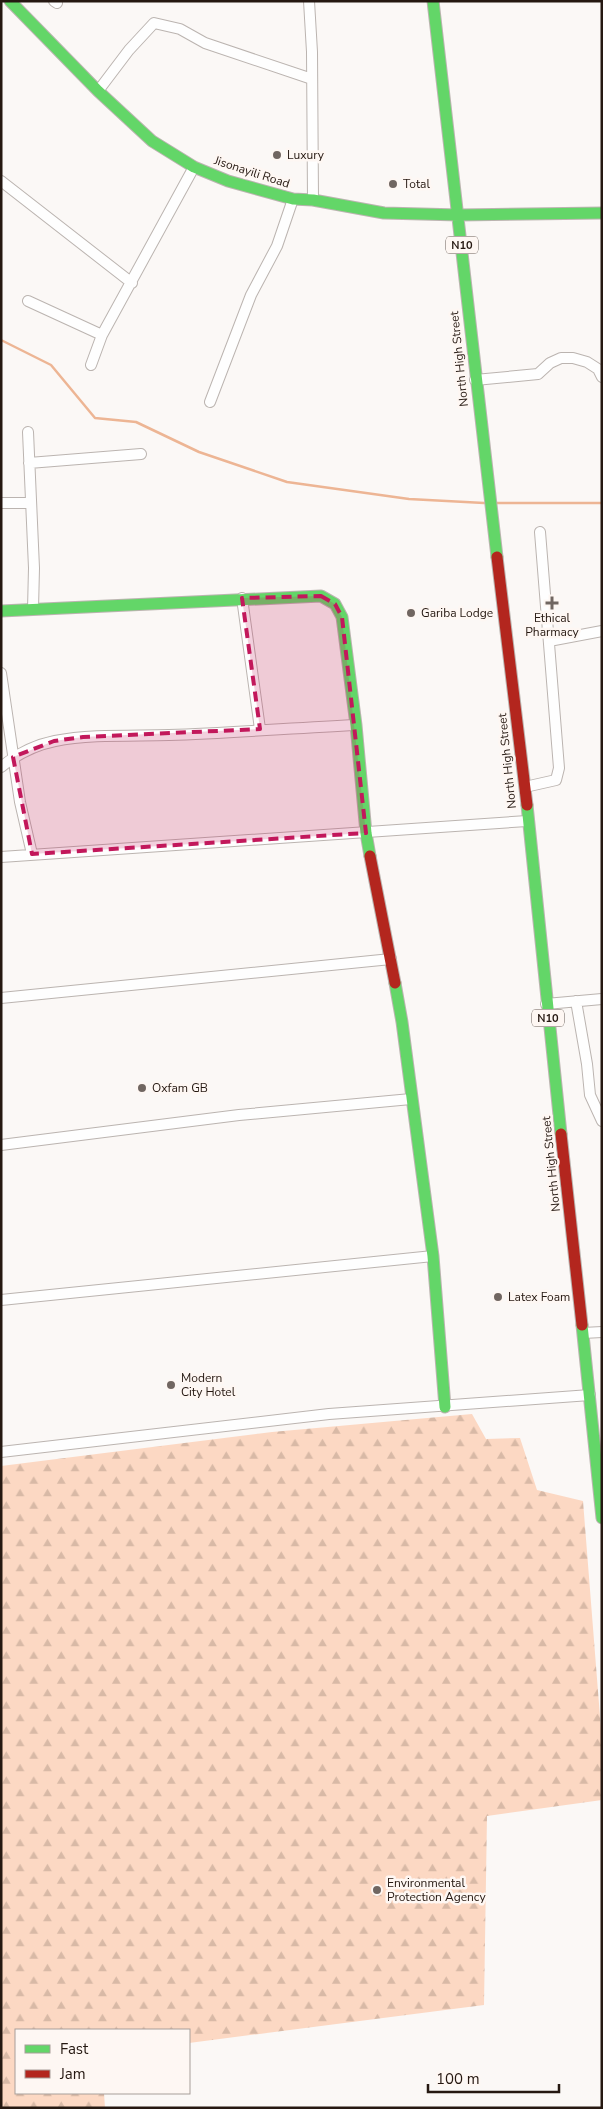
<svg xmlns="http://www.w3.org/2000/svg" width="603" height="2109" font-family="'Nunito Sans',sans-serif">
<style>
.forest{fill:url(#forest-firs)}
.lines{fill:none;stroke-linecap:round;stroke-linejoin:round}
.stream{stroke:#edb594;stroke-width:2.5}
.street-casing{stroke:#bbb4b0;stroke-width:12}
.fast-casing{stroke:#bbb4b0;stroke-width:13}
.jam-casing{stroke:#bbb4b0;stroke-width:13}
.street{stroke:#fefefe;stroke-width:10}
.fast{stroke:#63d668;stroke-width:11}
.jam{stroke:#b3261e;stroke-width:11}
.marked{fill:#c2185b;fill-opacity:0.2;stroke:#c2185b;stroke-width:4;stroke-dasharray:10 6;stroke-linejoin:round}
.poi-dot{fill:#706661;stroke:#fef7f3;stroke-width:2}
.labels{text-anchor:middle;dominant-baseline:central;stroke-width:5;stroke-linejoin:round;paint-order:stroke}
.shield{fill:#fef7f3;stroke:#665b55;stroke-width:1}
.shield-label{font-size:11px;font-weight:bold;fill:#251811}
.poi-label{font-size:12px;fill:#251811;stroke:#fef7f3;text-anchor:start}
.street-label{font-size:12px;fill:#251811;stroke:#fef7f3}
</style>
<defs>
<pattern id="forest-firs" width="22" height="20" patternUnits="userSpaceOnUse" patternTransform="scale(1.25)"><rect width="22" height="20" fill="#fcd8c3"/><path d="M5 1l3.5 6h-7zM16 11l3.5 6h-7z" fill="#d8b9a6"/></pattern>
</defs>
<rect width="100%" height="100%" fill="#fbf8f6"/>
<path class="forest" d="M472,1414L486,1439L520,1438L537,1490L583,1501L602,1742V1800L487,1816L484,2005L189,2043V2030H16V2093H104L105,2108H1V1466L272,1432Z"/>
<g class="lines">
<path class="stream" d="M1,340L51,365L95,418L136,422L199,452L287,482L409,499L484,503
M497,503H602"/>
<g class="street-casing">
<path id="street" d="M54,1L57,3
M309,1L312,52L313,200
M98,91L129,50L154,23L180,29L205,43L312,79
M1,181L132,283
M28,301L102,335
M91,365L102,335L194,167
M475,380L538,374L550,363L561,358H573L587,362L598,369L602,377
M210,402L251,295L277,246L293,199
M28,432L34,568L33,609
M29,463L141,454
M1,503H30
M242,598L260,729
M549,641L602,631
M1,673L20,802L32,854
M1,767C17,754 35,745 55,741C90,734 133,736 169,735C231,733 293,728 356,725
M525,787L556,780L559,768L540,532
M1,857L527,821
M1,998L391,959
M576,1001L587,1064L590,1095L602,1121
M546,1004L602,999
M1,1145L239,1115L411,1099
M1,1300L433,1256
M583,1333L602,1332
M1,1452L329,1414L590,1395"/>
</g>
<g class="fast-casing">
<path id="fast" d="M10,1L98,91L152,141L194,167L228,181L293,199L313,200L384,213L459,215L602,213
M433,1L497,557
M1,611L321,596L335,604L342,617L356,725L366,833L370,856
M527,805L561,1134
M395,983L402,1022L433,1256L445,1407
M582,1325L602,1518"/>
</g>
<g class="jam-casing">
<path id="jam" d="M497,557L527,805
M370,856L395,983
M561,1134L582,1325"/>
</g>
<use href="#street" class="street"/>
<use href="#fast" class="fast"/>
<use href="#jam" class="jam"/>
</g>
<path class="marked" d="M321,596L335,604L342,617L366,833L32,854L13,757L54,741L83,737L260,729L242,598Z"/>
<g class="poi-dot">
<circle cx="277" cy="155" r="5"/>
<circle cx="393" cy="184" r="5"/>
<path d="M549.5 595.5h5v5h5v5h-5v5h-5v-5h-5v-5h5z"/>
<circle cx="411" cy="613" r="5"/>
<circle cx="142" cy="1088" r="5"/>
<circle cx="498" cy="1297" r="5"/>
<circle cx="171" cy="1385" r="5"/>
<circle cx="377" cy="1890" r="5"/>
</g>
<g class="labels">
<g class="shield">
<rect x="446" y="236.5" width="32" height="17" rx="4"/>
<rect x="532" y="1009.5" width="32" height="17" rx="4"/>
</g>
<g class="shield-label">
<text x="462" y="245">N10</text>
<text x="548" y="1018">N10</text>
</g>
<g class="poi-label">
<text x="287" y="155">Luxury</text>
<text x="403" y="184">Total</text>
<text x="421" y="613">Gariba Lodge</text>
<text x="552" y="618" text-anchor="middle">Ethical<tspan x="552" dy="14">Pharmacy</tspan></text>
<text x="152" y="1088">Oxfam GB</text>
<text x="508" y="1297">Latex Foam</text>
<text x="181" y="1378">Modern<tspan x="181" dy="14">City Hotel</tspan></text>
<text x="387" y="1883">Environmental<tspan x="387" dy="14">Protection Agency</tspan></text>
</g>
<g class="street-label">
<text transform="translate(252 172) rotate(18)">Jisonayili Road</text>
<text transform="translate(459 359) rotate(-96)">North High Street</text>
<text transform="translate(507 761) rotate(-96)">North High Street</text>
<text transform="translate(551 1164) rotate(-96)">North High Street</text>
</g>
</g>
<rect width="603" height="2109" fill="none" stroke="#251811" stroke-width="5"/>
<rect x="15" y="2029" width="175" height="65" fill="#fef7f3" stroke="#a79e99"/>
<rect x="25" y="2045" width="25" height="8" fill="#63d668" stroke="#a79e99"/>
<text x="60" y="2054" font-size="15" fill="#251811">Fast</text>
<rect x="25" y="2070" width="25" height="8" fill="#b3261e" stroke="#a79e99"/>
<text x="60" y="2079" font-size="15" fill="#251811">Jam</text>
<path d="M428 2084v8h131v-8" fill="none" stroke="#251811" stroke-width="2.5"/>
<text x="436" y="2084" font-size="15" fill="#251811" stroke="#fef7f3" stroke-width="4" paint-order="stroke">100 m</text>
</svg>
